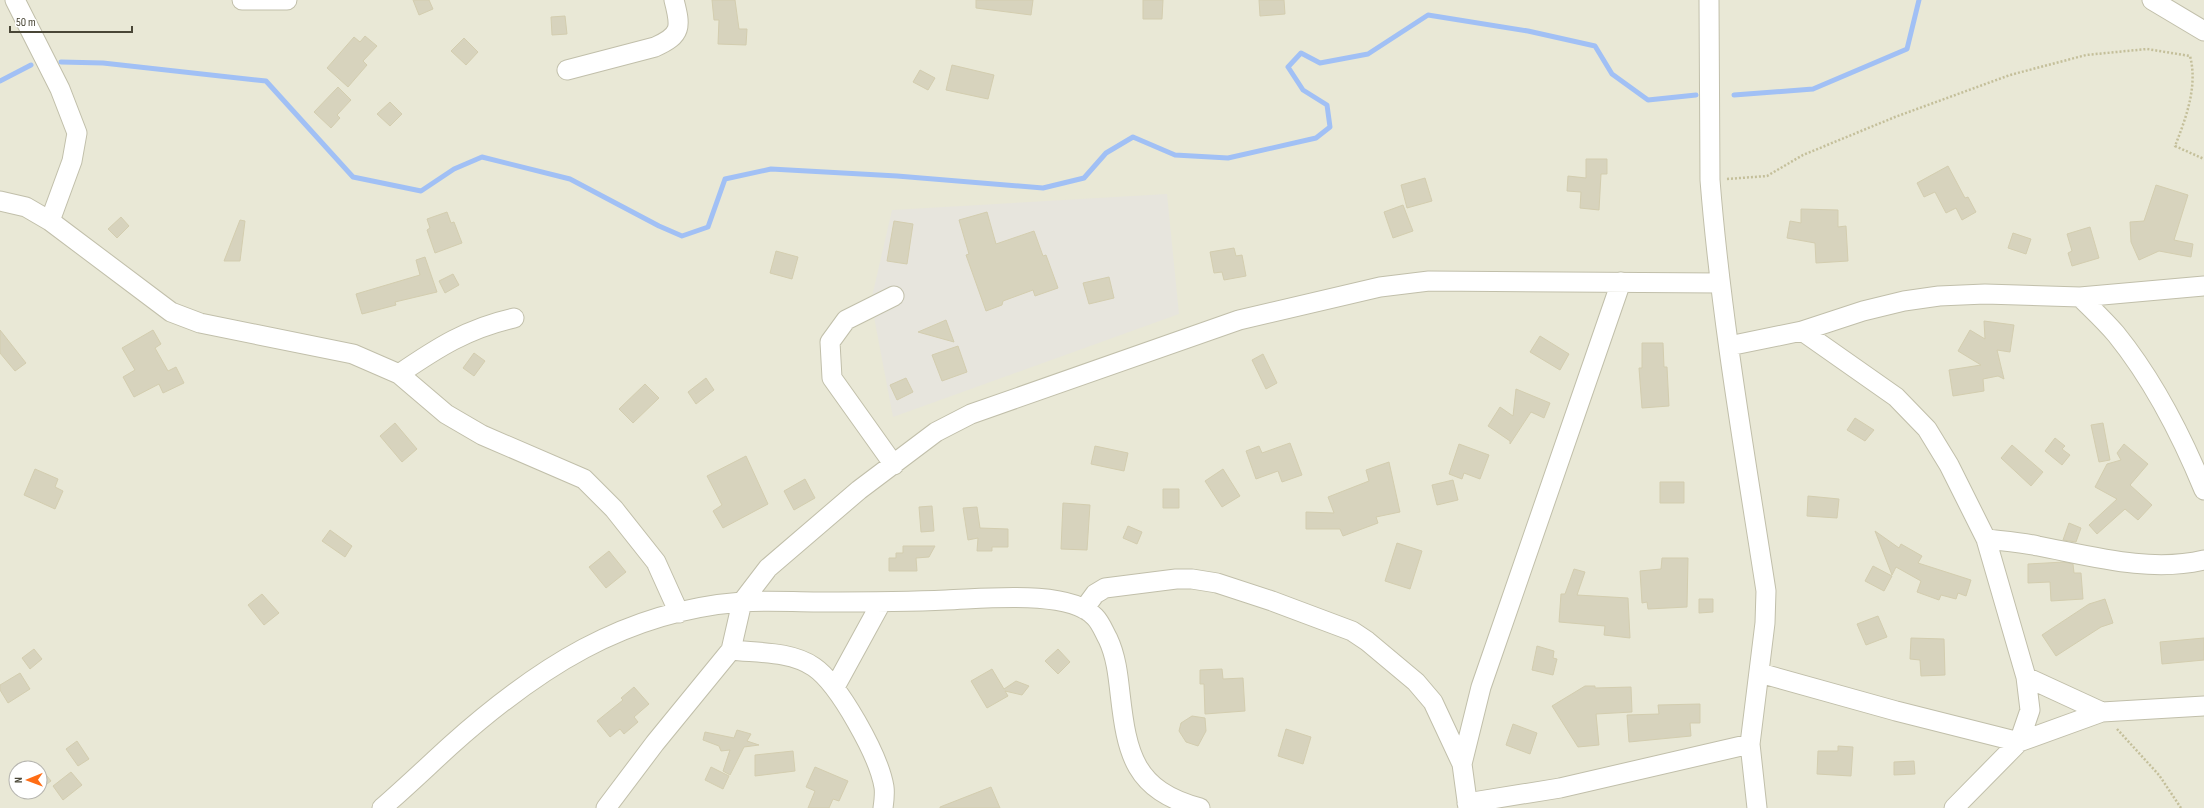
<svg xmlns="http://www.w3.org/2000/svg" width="2204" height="808" font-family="'Sofia Sans Condensed',sans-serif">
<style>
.residential{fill:#e9e8d6;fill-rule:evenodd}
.industrial{fill:#e7e5dd}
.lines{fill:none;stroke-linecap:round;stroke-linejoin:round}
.stream{stroke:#a1c0f5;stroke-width:5}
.building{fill:#d7d3bd;stroke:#d3cdaf}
.minor-casing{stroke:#c1bfaa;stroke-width:21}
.path{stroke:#c4bf9a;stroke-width:2.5;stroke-dasharray:2 2;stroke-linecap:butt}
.minor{stroke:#fff;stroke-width:19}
</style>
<rect width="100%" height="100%" fill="#f5f4e8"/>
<path class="residential" d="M0,0H2204V808H0ZM16,768H40V792H16Z"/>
<path class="industrial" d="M1167,194L1179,314L893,417L871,301L892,210Z"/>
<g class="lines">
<path class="stream" d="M61,62L103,63L266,81L353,177L421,191L454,169L482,157L570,179L659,226L682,236L708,227L725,179L771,169L897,176L1043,188L1084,178L1106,153L1133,137L1175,155L1228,158L1316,138L1330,127L1327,105L1303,90L1288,67L1301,53L1320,63L1368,54L1428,15L1528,31L1595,46L1612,74L1648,100L1696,95
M0,81L31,65
M1734,95L1813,89L1907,49L1919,0"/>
</g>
<path class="building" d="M413,0H429L433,9L419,15Z
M712,0H735L739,29H747L746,45L718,44L719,20H714Z
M976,0H1033L1031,15L976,8Z
M1143,0H1163L1162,19H1143Z
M1259,0H1284L1285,14L1260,16Z
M565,16L567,34L552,35L551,17Z
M365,36L377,46L363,61L367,65L348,87L327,68L354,37L360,42Z
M464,38L478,52L466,65L451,51Z
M952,65L994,75L988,99L946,90Z
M920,70L935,78L928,90L913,82Z
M338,87L351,100L337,115L340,118L331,128L314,112Z
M390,102L402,114L390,126L377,114Z
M1586,159H1607V174H1601L1599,210L1580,208L1581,192L1567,191L1568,176L1586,178Z
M1948,166L1965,198L1968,197L1976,212L1962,220L1956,208L1946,213L1935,192L1924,197L1917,183Z
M1425,178L1432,201L1407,208L1401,185Z
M2156,185L2188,195L2174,240L2193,244L2191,257L2159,251L2139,260L2131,242L2130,222L2144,221Z
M1403,205L1413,231L1393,238L1384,212Z
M1801,209L1838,210V227L1846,226L1848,261L1816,263L1815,243L1787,238L1790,221L1801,223Z
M447,212L451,223L454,222L462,243L435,253L427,230L430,228L427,219Z
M987,212L996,244L1034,231L1043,256L1046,255L1058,288L1035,296L1033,290L1003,301L1002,305L986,311L966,255L969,254L959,220Z
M121,217L129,226L117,238L108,229Z
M240,220L245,221L240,261H224Z
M894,221L913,224L907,264L887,261Z
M2090,227L2099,258L2072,266L2068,253L2072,251L2067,234Z
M2013,233L2031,239L2026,254L2008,248Z
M1234,248L1236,256L1242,255L1246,276L1224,280L1222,272L1214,273L1210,252Z
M776,251L798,257L792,279L770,273Z
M425,257L437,292L395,302L396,305L362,314L356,294L420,275L416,260Z
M453,274L459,285L445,293L439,281Z
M1109,277L1114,298L1089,304L1083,283Z
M946,320L954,342L918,332Z
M1984,321L2014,325L2010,352L1997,350L2004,379L1998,376L1983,379L1984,391L1953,396L1949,370L1981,365L1958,351L1970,330L1985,339Z
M0,330L26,363L15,371L0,353Z
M153,330L161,344L155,348L168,371L176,367L184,383L163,393L159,384L134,397L123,377L135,370L122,348Z
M1540,336L1569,354L1560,370L1530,352Z
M1642,343H1663L1664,367H1667L1669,406L1642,408L1639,368H1642Z
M958,346L967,372L942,381L932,355Z
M474,353L485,361L474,376L463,368Z
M1263,354L1277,383L1266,389L1252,360Z
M706,378L714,390L696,404L688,392Z
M906,378L913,392L897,400L890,385Z
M645,384L659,398L633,423L619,409Z
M1516,389L1550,403L1544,418L1531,412L1510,444V441L1488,426L1500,407L1513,416Z
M1855,418L1874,430L1865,441L1847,430Z
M395,423L417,449L402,462L380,436Z
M2103,423L2110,460L2099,462L2091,425Z
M2055,438L2065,446L2062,449L2070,455L2062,465L2045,451Z
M1290,443L1302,475L1282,482L1278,471L1256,479L1246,451L1259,446L1262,453Z
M1459,444L1489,455L1480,479L1464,473L1462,479L1449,474Z
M2124,444L2148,464L2130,485L2152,505L2138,520L2125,509L2097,534L2089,525L2117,499L2095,487L2107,464L2121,460L2117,453Z
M2012,445L2043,472L2031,486L2001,458Z
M1095,446L1128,453L1124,471L1091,464Z
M746,456L768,504L723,528L713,511L722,505L707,476Z
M1389,462L1400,512L1376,517L1378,523L1343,536L1340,529H1306V512L1334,513L1328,497L1369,481L1366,470Z
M35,469L58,479L55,487L63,491L55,509L24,495Z
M1223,469L1240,496L1222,507L1205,481Z
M805,479L815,498L794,510L784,491Z
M1453,480L1458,500L1437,505L1432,485Z
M1660,482H1684V503H1660Z
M1163,489H1179V508H1163Z
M1808,496L1839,499L1837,518L1807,516Z
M1063,503L1090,505L1087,550L1061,549Z
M932,506L934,531L921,532L919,507Z
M977,507L980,528L1008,529V547H992V551H977L978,538L968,540L963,508Z
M2069,523L2081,528L2076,542L2063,540Z
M1128,526L1142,532L1137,544L1123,538Z
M330,530L352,546L345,557L322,541Z
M1875,531L1899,548L1901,544L1922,556L1918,563L1971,580L1966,596L1958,593L1956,599L1941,595L1939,600L1917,592L1921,581L1896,567L1892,575Z
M1397,543L1422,551L1410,589L1385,581Z
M903,546H935L929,557L916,558L917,571H889V558H896V553H903Z
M609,551L626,572L606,588L589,567Z
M1662,558H1688L1687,607L1648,609L1647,602L1642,603L1640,571L1661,569Z
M2064,562L2073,564L2074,573H2081L2083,599L2051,601L2050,582L2028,583V564Z
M1873,566L1892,576L1884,591L1865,581Z
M1574,569L1585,572L1577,595L1628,598L1630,638L1604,635L1605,626L1559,622L1561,594H1565Z
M262,594L279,613L264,625L248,605Z
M1699,599H1713V612L1699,613Z
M2105,599L2113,623L2101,627L2056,656L2042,635L2089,604Z
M1878,616L1887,637L1866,645L1857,624Z
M1911,638L1944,639L1945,675L1921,676L1920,660L1910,659Z
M2204,638V660L2162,664L2160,642Z
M1537,646L1554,651L1553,658L1557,659L1553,675L1532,670Z
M34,649L42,659L30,669L22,658Z
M1058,649L1070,662L1058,674L1045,661Z
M992,669L1004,689L1016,681L1029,686L1022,695L1005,691L1008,696L987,708L971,681Z
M1222,669L1223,679L1243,678L1245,711L1205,714L1204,684H1200V670Z
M20,673L30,689L8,703L0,690V685Z
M1585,686H1595V688L1631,687L1632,712L1596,714L1599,745L1578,747L1552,706Z
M634,687L649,704L634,717L638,722L624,734L620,729L610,737L597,721L623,700L621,698Z
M1700,704V723H1690L1691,736L1629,742L1627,715L1659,714L1658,705Z
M1192,716L1205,718L1206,731L1198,746L1186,742L1179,731L1181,723Z
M1513,724L1537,733L1530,754L1506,745Z
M1286,729L1311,737L1303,764L1278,756Z
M737,730L751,734L747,741L759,745L744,747L730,775L723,771L730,750L721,751L719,746L703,740L705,732L734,738Z
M77,741L89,759L78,766L66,749Z
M1838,746L1853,747L1851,776L1817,774L1818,751H1838Z
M793,751L795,771L755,776V755Z
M1914,761L1915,774L1894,775V762Z
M40,767L51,781L40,789L39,768Z
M711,767L729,776L723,789L705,780Z
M815,767L848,781L839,801L833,799L829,808H808L815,791L806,787Z
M71,772L82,785L63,800L53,786Z
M991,787L1000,808H940V807Z"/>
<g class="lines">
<g class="minor-casing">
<path id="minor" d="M15,0L60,89L77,133L72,161L50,221L171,312L200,323L353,354L399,374L446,414L482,435L584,479L614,509L656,562L679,613
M242,0H287
M1709,0L1710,180C1721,318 1745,455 1766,591L1765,623L1750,744L1757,808
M2152,0L2204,31
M567,70L655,47C682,35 681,27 674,0
M0,201L26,207L50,221
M894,296L846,320L830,342L832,378L894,465
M2080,297C2092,309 2105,321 2116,334C2154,381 2181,434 2204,490
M1802,331L1896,397L1927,429L1949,465L1986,539L2026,677L2030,710L2019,742L1954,808
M1729,346L1802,331L1863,311L1904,301L1939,296L1985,294L2080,297L2204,286
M399,374C437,348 468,328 514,318
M1986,539C2003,541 2021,542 2038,546C2091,556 2150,573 2204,560
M1084,609L1095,594L1105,588L1176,579H1192L1217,583L1272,601L1352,631L1367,641L1416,682L1433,702L1462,764
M731,650C757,653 791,651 814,667C839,684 879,756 884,787C885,794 884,801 883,808
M1760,673L1896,711L2019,742L2102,712L2204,706
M2026,677L2102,712
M835,687L881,603
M1467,803L1560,788L1750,744
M382,808C405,788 427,767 450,746C536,669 624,611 742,602C767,600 793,602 818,602C861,602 904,602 946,600C983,599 1069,589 1095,617C1101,623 1104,632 1108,639C1116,656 1118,675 1120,693C1127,755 1134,790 1200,808
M606,808L655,743L731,650L742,602L768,568L859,490L936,432L971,414L1239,320L1380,287L1429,281L1720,283
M1468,808L1462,764L1481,687L1621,282"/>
</g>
<path class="path" d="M1727,179L1767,176L1803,155L1895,117L2010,75L2086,55L2147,49L2190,56C2198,86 2186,118 2175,146L2204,159
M2117,729L2159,775L2181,808"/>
<use href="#minor" class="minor"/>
</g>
<g transform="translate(28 780) rotate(269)"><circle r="19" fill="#ffffff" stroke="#b6b5af"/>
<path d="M0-3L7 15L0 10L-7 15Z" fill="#ff6d15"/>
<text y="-6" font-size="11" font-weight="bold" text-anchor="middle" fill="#494636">N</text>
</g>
<path d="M10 26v6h122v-6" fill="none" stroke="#494636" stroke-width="2"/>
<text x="16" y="26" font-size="12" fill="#494636" stroke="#ffffff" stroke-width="3" paint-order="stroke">50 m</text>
</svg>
